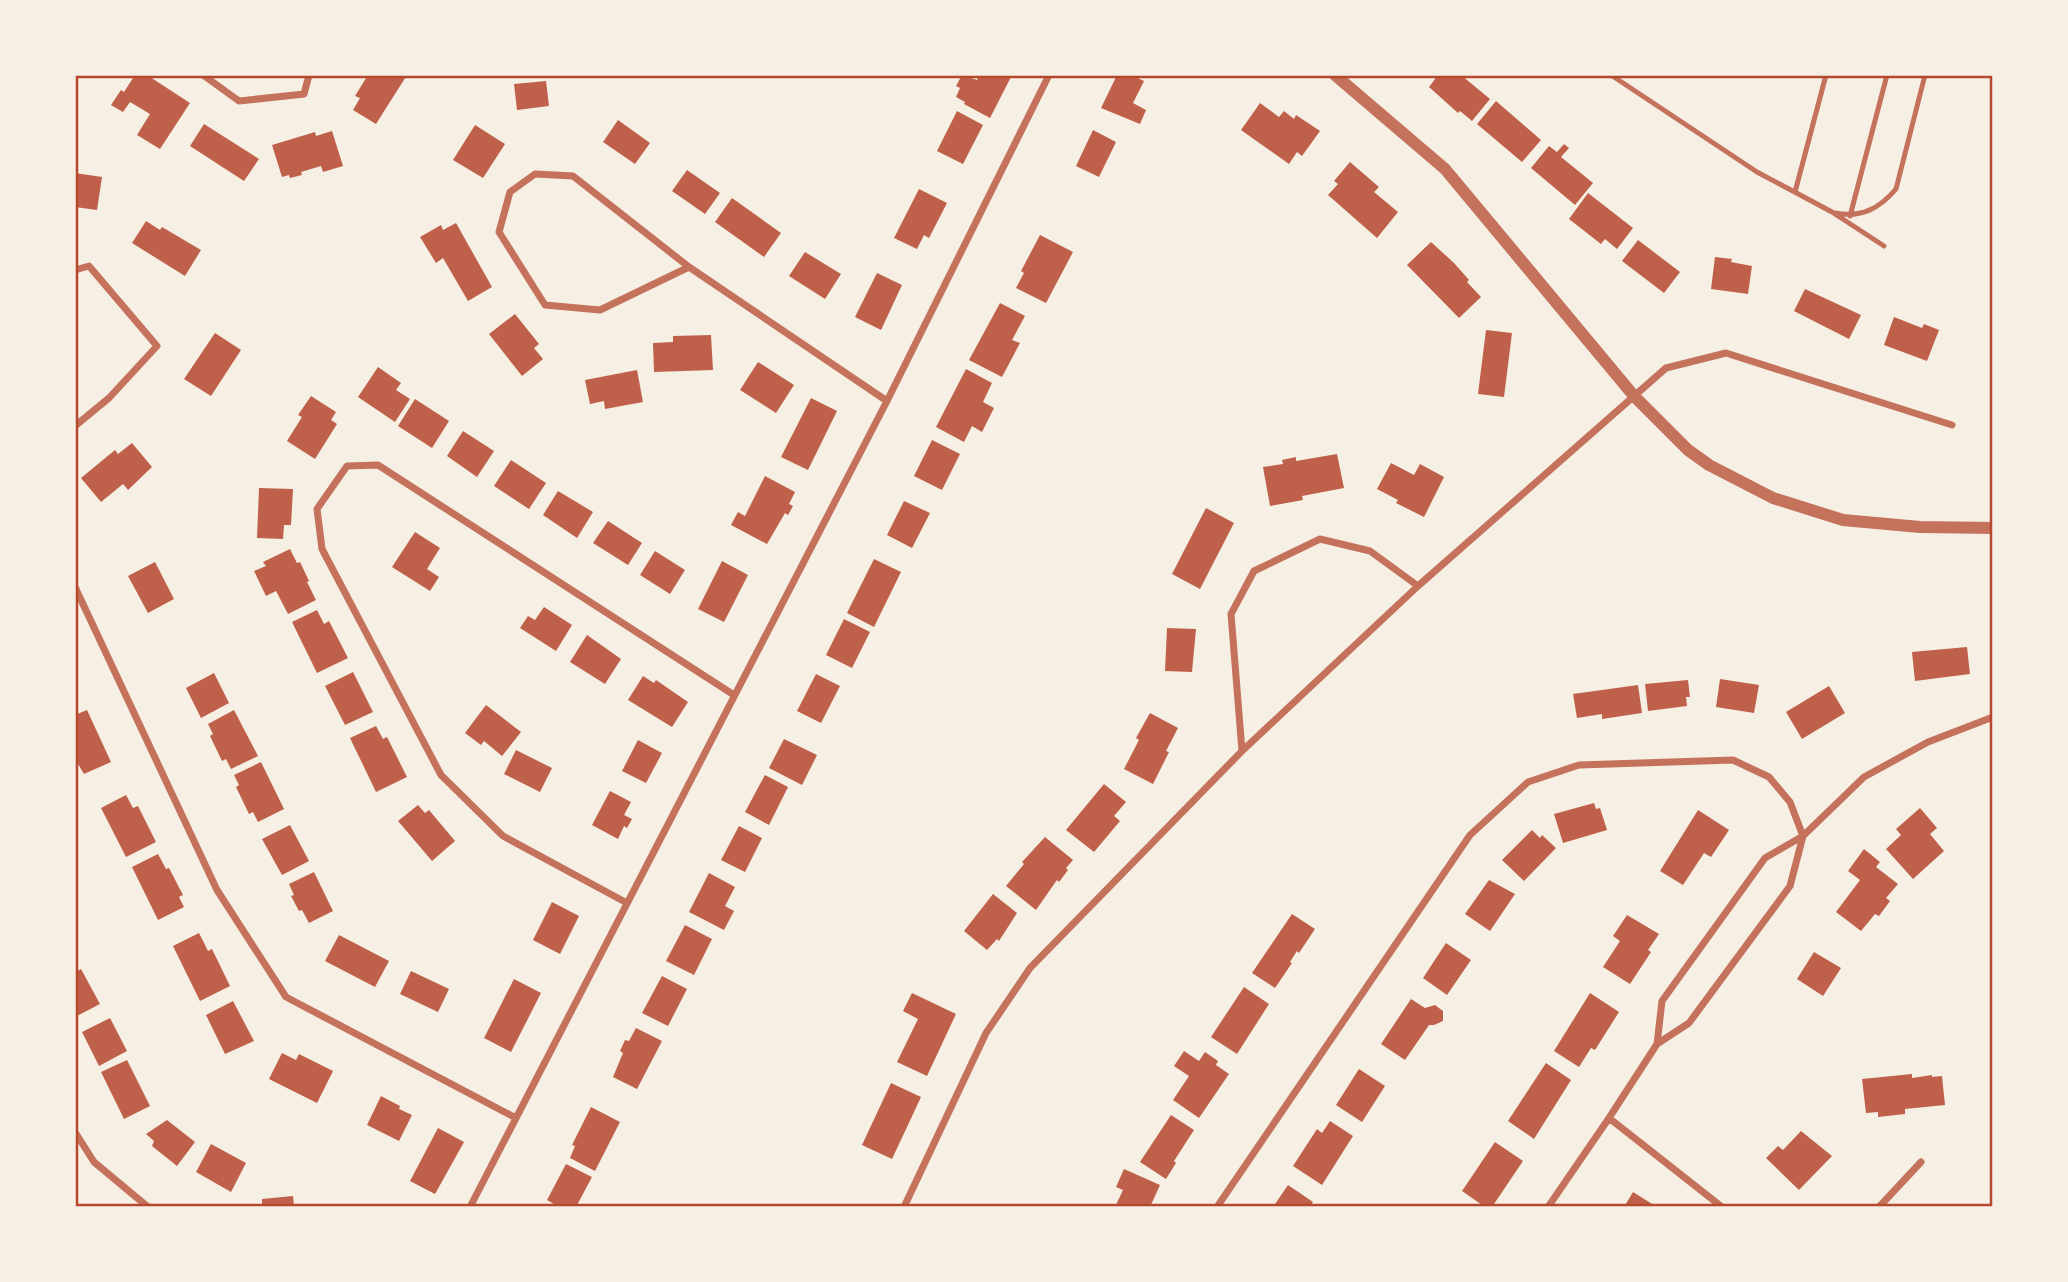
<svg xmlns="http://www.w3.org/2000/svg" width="2068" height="1282" font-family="Raleway,sans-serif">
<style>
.building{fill:#bf614a}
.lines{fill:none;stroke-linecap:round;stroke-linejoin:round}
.service{stroke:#c5725c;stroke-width:5}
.minor{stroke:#c5725c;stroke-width:7}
.tertiary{stroke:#c5725c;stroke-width:12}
.neatline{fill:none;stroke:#b5482f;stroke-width:2.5}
</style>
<rect width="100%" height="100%" fill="#f6efe4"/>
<path class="building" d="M135,75H147L190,103L160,149L137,135L150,114L130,102L123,112L111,105L121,90L124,92Z
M368,75H407L376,124L353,110L360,98L355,96Z
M962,75L977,80L979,75H1012L990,118L964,104L965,102L956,97L960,88L956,86Z
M1117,75H1132L1144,81L1133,103L1146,110L1140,124L1101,108Z
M1438,75H1461L1490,99L1472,121L1460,111L1458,113L1429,87Z
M546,81L549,106L517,110L514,84Z
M1496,101L1541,140L1522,162L1477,124Z
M1260,103L1279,117L1284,111L1294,119L1296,115L1320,131L1302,156L1297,152L1289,164L1241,130Z
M957,111L983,125L963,164L937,151Z
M618,120L650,143L635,164L603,142Z
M204,124L259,159L244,181L190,146Z
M475,125L505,144L483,178L453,160Z
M1093,130L1116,142L1099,177L1076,166Z
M332,131L343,166L323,172L321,166L301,172L302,175L290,178L289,175L282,177L272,145L315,132L316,136Z
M1564,144L1569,148L1561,157L1593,183L1575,205L1531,168L1549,146L1557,152Z
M1350,162L1379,187L1374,192L1398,212L1377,238L1328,195L1338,184L1334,181Z
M687,170L720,193L705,214L672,191Z
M75,173L102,177L97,210L75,207Z
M919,189L947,203L929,238L924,235L917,249L894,238Z
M1588,193L1633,228L1617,249L1605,239L1601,244L1569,219Z
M732,198L781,233L764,257L715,222Z
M146,221L160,230L162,227L201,250L185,276L132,243Z
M456,223L492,287L468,301L443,258L436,263L420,237L441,225L443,230Z
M1040,235L1073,252L1046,303L1016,288L1024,273L1021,271Z
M1638,240L1680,272L1664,293L1622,261Z
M1431,242L1454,263L1469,280L1467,282L1481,297L1459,318L1407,265Z
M805,252L841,274L825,299L789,276Z
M1715,257L1732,259L1731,262L1752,266L1748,294L1711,289Z
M877,273L902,285L881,330L855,317Z
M1805,289L1861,315L1849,339L1794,311Z
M1000,303L1025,316L1012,340L1020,343L1002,377L969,360Z
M515,314L539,344L534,348L543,359L522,376L489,334Z
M1894,317L1922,328L1924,324L1939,330L1927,361L1884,345Z
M1486,330L1512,333L1504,397L1478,394Z
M215,333L241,350L211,396L184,379Z
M711,335L713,370L654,372L653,343L673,342V336Z
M758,362L794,385L776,413L740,390Z
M378,367L401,383L396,390L410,399L395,422L358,397Z
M966,369L992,383L983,402L994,408L982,432L972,426L964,442L936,427Z
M637,370L643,402L605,409L604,401L590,404L585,380Z
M311,396L336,412L331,420L337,424L315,459L287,441L302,417L298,415Z
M811,398L837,411L808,470L781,457Z
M415,399L449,421L432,448L398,426Z
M463,431L494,451L477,477L447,456Z
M932,440L960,454L942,490L914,476Z
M132,443L152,467L128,490L123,484L101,502L81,478L115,450L118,454Z
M1337,454L1344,488L1302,496L1303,500L1270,506L1263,467L1283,464L1282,460L1296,457V461Z
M511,460L546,483L529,509L494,486Z
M1391,463L1414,475L1420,464L1444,477L1424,517L1396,503L1398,500L1377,489Z
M765,476L795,492L789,504L793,506L788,515L785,513L767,544L731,525L738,512L745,516Z
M259,488L293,489L291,525H284L283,539L257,538Z
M558,491L593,512L577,538L543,515Z
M904,501L930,513L912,548L887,535Z
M1206,508L1234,523L1200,589L1172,574Z
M608,521L642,543L628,565L593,543Z
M415,532L440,548L427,569L439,577L430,591L392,567Z
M290,549L297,563L300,562L309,581L307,582L316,600L288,614L276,591L266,596L254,571L266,566L263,562Z
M655,551L685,570L670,594L640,575Z
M874,559L901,572L874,627L847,613Z
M722,561L748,575L724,622L698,609Z
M155,562L174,599L148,613L128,576Z
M544,607L572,625L556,651L520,628L528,616L535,620Z
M317,610L324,624L329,621L348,658L317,673L292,622Z
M844,619L870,632L852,668L826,655Z
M1167,628L1196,629L1192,672L1165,671Z
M587,635L621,659L605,684L570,662Z
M1967,647L1970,674L1915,681L1912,652Z
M353,672L373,712L345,725L325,686Z
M214,673L229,703L201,718L186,688Z
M816,674L840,686L821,723L797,711Z
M643,676L654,683L656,680L688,702L672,727L628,700Z
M1720,679L1759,685L1754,713L1716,707Z
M1688,680L1690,697H1686L1687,706L1648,711L1645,684Z
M1638,685L1642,713L1602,719V714L1577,718L1573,694Z
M1829,686L1845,713L1802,739L1786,712Z
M486,705L521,732L502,756L484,741L481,745L465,733Z
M87,710L111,762L84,774L75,759V715Z
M234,710L258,756L231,769L226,759L222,761L210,736L213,734L208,724Z
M1150,713L1178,728L1166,751L1169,752L1153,784L1124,769L1139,740L1136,738Z
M376,726L383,739L387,737L407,777L376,792L350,738Z
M784,739L817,755L802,785L769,768Z
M638,740L662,753L646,783L622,771Z
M516,750L552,768L540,792L504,774Z
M261,762L284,809L258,822L253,812L249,814L236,787L239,785L234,775Z
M765,775L788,787L769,825L745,812Z
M1104,784L1126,802L1114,816L1120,821L1094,852L1066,830Z
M610,791L631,802L624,815L632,819L627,828L624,826L618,839L592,825Z
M126,795L133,808L138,806L156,842L126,857L101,808Z
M1594,803L1596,809L1600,808L1607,830L1563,843L1554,814Z
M418,805L425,813L429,810L455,841L432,861L398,821Z
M1920,808L1937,828L1930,834L1944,851L1913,879L1886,849L1901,835L1896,829Z
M1698,810L1729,830L1711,857L1704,853L1683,885L1660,871Z
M290,825L309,861L282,875L262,839Z
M739,826L762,838L745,872L721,860Z
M1532,830L1540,838L1542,835L1556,848L1524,881L1502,860Z
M1045,837L1073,860L1066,868L1068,870L1059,882L1057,880L1036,910L1006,886L1024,864L1022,862Z
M1864,849L1880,862L1876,867L1898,884L1886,898L1890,901L1879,916L1875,914L1861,931L1836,912L1860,880L1848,871Z
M158,854L166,869L169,868L183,895L179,897L184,907L158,920L132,867Z
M314,872L333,911L309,923L302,910L299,911L291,896L294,895L289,884Z
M709,873L735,887L725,906L734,911L724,930L689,912Z
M1489,880L1515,894L1490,931L1465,914Z
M993,894L1017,913L999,941L997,939L987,950L964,931Z
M552,902L579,916L560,954L533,940Z
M1292,914L1315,929L1299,953L1297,951L1290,962L1292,963L1275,988L1252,973Z
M1627,915L1659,934L1648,950L1651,952L1630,984L1603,967L1620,941L1613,936Z
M685,925L712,939L694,975L666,961Z
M199,933L208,951L212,949L230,986L200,1001L173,946Z
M339,935L389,961L375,987L325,961Z
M1446,943L1471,960L1447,995L1423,978Z
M1814,952L1841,968L1823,996L1797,979Z
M81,969L100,1004L75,1017V972Z
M411,971L449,989L438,1012L400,994Z
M662,976L687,989L668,1026L642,1013Z
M514,979L541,993L511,1052L484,1038Z
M1244,987L1269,1004L1237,1054L1211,1037Z
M912,993L956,1014L927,1076L897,1062L918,1019L903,1011Z
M1590,993L1619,1012L1595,1050L1591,1048L1579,1067L1554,1051Z
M1411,999L1425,1008L1435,1005L1443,1011V1021L1434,1025H1429L1405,1060L1381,1044Z
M233,1001L254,1041L225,1054L206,1015Z
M110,1018L127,1051L99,1066L82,1032Z
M636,1028L662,1041L637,1089L613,1077L623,1053L620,1051L625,1040L629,1041Z
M1184,1051L1199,1061L1205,1052L1218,1061L1216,1065L1229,1074L1199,1118L1173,1100L1189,1076L1174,1066Z
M282,1053L296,1060L299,1054L333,1071L317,1103L269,1079Z
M127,1060L150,1106L124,1119L101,1072Z
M1546,1063L1571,1080L1534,1139L1508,1121Z
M1359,1069L1385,1086L1362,1122L1336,1105Z
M1912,1074V1078L1932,1075V1077L1942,1076L1945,1105L1905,1109V1114L1878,1117V1112L1866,1113L1862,1079Z
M891,1083L921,1097L892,1159L862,1145Z
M381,1096L400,1106L399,1109L412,1115L399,1141L367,1125Z
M591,1107L620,1122L595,1171L570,1158L575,1146L572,1145Z
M1171,1115L1194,1130L1174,1161L1176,1163L1166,1179L1140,1162Z
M167,1120L195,1142L177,1166L152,1146L154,1141L146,1134Z
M1330,1121L1353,1136L1322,1185L1293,1166L1317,1129L1322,1133Z
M438,1128L464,1142L435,1194L410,1181Z
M1801,1131L1832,1156L1799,1190L1766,1158L1778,1146L1783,1150Z
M1495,1142L1523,1161L1492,1207H1485L1462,1191Z
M211,1144L246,1163L231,1192L196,1172Z
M566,1164L592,1177L576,1207H559L547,1200Z
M1124,1169L1160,1185L1150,1207H1115L1123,1190L1116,1187Z
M1288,1185L1313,1202L1310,1207H1273Z
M1633,1192L1657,1207H1624Z
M293,1196L294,1207H262V1199Z"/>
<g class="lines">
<path class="service" d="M1611,75L1757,172L1832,212L1884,246
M1795,192L1826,75
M1835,213C1861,218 1879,209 1896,189L1925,75
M1850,216L1887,75"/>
<path class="minor" d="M203,75L239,101L304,94L309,75
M689,267L600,310L545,305L499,232L510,192L535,174L573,176L689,267L887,401
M75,270L89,266L157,346L109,398L75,426
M75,587L217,890L286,997L516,1118
M1242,751L1231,614L1254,571L1320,539L1370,551L1418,586
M627,903L503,836L441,775L322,549L317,509L347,466L378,465L734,695
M1657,1044L1662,1001L1765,858L1803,836L1864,777L1928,742L1993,717
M1609,1118L1722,1207
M75,1132L94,1162L148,1207
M470,1207L887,401L1049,75
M904,1207L986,1033L1030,968L1242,751L1418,586L1666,368L1726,353L1952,425
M1217,1207L1470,835L1528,782L1579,765L1733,760L1769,777L1790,802L1803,836
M1548,1207L1609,1118L1657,1044L1689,1023L1790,886L1803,836
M1879,1207L1921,1162"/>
<path class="tertiary" d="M1335,75L1445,169L1634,396L1688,450L1709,465L1773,498L1843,520L1920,527L1993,528"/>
</g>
<rect width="2068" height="1282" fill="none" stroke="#f6efe4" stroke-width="154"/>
<rect x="77" y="77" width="1914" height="1128" class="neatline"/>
</svg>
